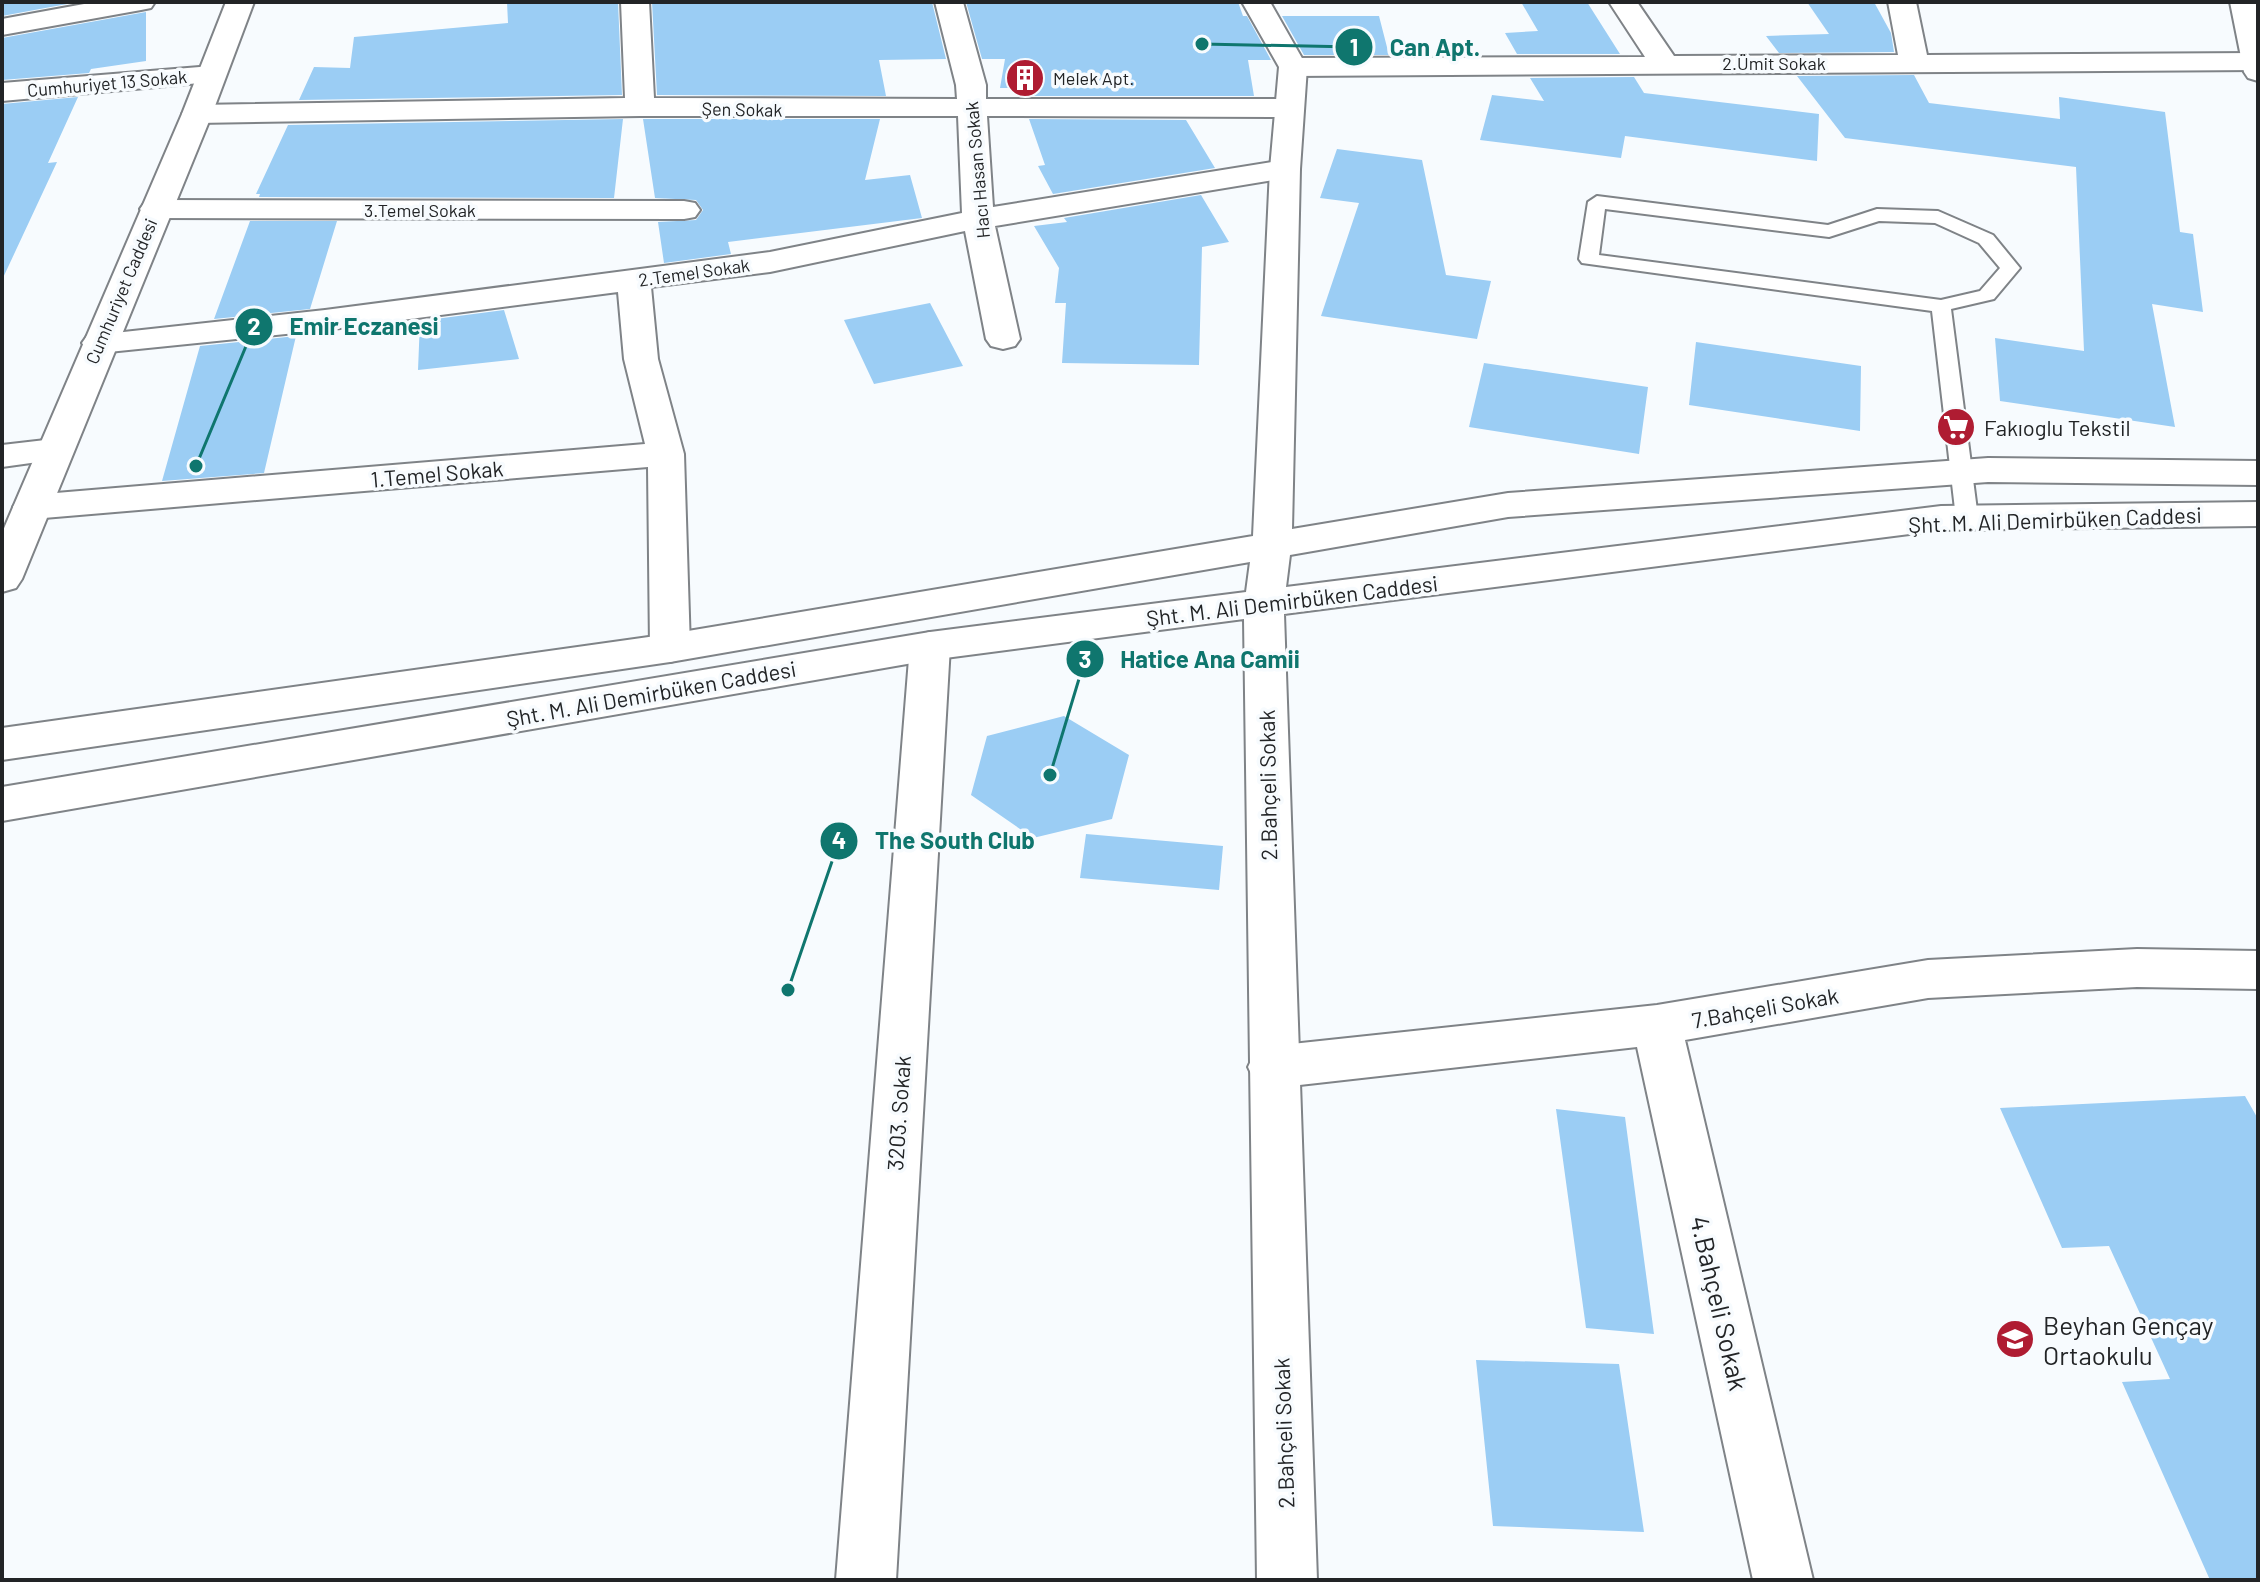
<svg xmlns="http://www.w3.org/2000/svg" width="2260" height="1582" font-family="Barlow,sans-serif">
<style>
.building{fill:#9bcdf4}
.lines{fill:none;stroke-linecap:round;stroke-linejoin:round}
.service-casing{stroke:#7f8387;stroke-width:4}
.minor-casing{stroke:#7f8387;stroke-width:4}
.tertiary-casing{stroke:#7f8387;stroke-width:4}
.secondary-casing{stroke:#7f8387;stroke-width:4}
.service{fill:#fff;fill-rule:evenodd}
.minor{fill:#fff;fill-rule:evenodd}
.tertiary{fill:#fff;fill-rule:evenodd}
.secondary{fill:#fff;fill-rule:evenodd}
.labels{text-anchor:middle;dominant-baseline:central;stroke-width:7;stroke-linejoin:round;paint-order:stroke}
.far-street-label{font-size:18px;fill:#222426;stroke:#f7fbfe}
.far-poi-label{font-size:18px;fill:#222426;stroke:#f7fbfe;text-anchor:start}
.poi-label{font-size:22px;fill:#222426;stroke:#f7fbfe;text-anchor:start}
.street-label{font-size:22px;fill:#222426;stroke:#f7fbfe}
.near-street-label{font-size:26px;fill:#222426;stroke:#f7fbfe}
.near-poi-label{font-size:26px;fill:#222426;stroke:#f7fbfe;text-anchor:start}
.leader{fill:none;stroke:#0f766e;stroke-width:3}
.callout-dot{fill:#0f766e;stroke:#f7fbfe;stroke-width:3}
.mark-label{font-size:24px;text-anchor:middle;font-weight:bold;fill:#fff}
.callout-label{font-size:24px;text-anchor:middle;font-weight:bold;fill:#0f766e;stroke:#f7fbfe;stroke-width:7;stroke-linejoin:round;paint-order:stroke}
</style>
<rect width="100%" height="100%" fill="#f7fbfe"/>
<path class="building" d="M2,2H78L2,16Z
M507,2H618L622,95L299,100L314,67L350,68L354,37L508,23Z
M652,2H932L946,59L879,60L886,96L657,95Z
M966,2H1238L1243,16H1247L1271,60H1248L1254,96H1022L1019,88H1000L1005,59H982Z
M1521,2H1587L1620,54H1517L1505,33L1538,31Z
M1807,2H1874L1891,33L1894,52L1779,53L1766,36L1829,34Z
M146,12V61L91,69L89,73L2,80V38Z
M1282,16H1379L1389,55H1304Z
M1914,75L1929,103L2060,119L2059,97L2165,112L2180,232L2193,234L2203,312L2152,304L2175,427L2000,401L1995,338L2084,351L2076,167L1845,138L1797,76Z
M1634,77L1644,93L1819,114L1817,161L1625,136L1621,158L1480,140L1492,95L1544,101L1530,78Z
M78,97L48,163L57,162L2,280V104Z
M623,119L614,198L259,197L260,194H256L288,125Z
M643,119H880L865,180L910,175L922,218L728,242L731,254L664,263L658,222L696,220L703,210L696,200L655,198Z
M1029,119L1186,120L1215,168L1053,194L1038,166L1045,165Z
M1337,149L1422,160L1446,275L1491,281L1477,339L1321,316L1359,203L1320,198Z
M1201,195L1229,242L1202,247L1199,365L1062,363L1066,303H1055L1059,268L1034,226L1067,222L1064,218Z
M250,221H337L310,309L214,319Z
M930,303L963,366L874,384L844,320Z
M504,310L519,359L418,370L420,321Z
M296,336L264,473L162,481L200,346Z
M1696,342L1861,366L1860,431L1689,405Z
M1484,363L1648,387L1639,454L1469,427Z
M1064,716L1129,755L1112,819L1033,838L971,795L987,736Z
M1086,834L1223,846L1219,890L1080,878Z
M2245,1096L2258,1119V1580H2210L2122,1382L2170,1379L2109,1246L2062,1248L2000,1108Z
M1556,1109L1625,1117L1654,1334L1586,1328Z
M1476,1360L1619,1364L1644,1532L1493,1526Z"/>
<g class="lines">
<g class="service-casing">
<path id="service" d="M1597,196L1828,225L1877,209L1938,211L1993,235L2020,268L1994,299L1951,309L1978,518L1975,523H1959L1956,518L1932,311L1582,263L1579,259L1588,202ZM1605,209L1829,237L1879,221L1935,223L1979,243L2000,268L1980,291L1941,300L1599,255Z"/>
</g>
<g class="minor-casing">
<path id="minor" d="M95,2H155L151,8L141,10L2,35V19Z
M621,2H649L654,98L957,99L956,85L935,2H963L986,85V99H1288L1298,102L1303,108L1298,114L1288,117L987,116L993,207L1285,160L1296,162L1300,169L1296,176L1285,178L995,226L1020,339L1015,346L1003,349L991,346L986,339L965,231L770,272L651,287L658,359L684,454L690,648L684,658L670,662L656,658L650,648L648,467L32,519L19,516L13,507L19,498L32,495L645,444L624,359L618,292L325,330L99,353L87,350L82,343L87,336L325,310L770,252L962,213L958,116H640L197,123L187,120L182,114L187,108L197,105L625,98Z
M1609,2H1637L1674,56L1898,55L1888,2H1916L1927,55L2256,53L2258,70L1293,76L1283,73L1279,67L1283,61L1293,58L1645,57Z
M212,66L222,69L226,75L222,81L2,101V83Z
M156,200L684,201L695,203L700,210L695,217L684,219L156,218L145,216L140,209L145,202Z
M54,439L67,442L72,450L67,458L2,467V445Z
M930,632L944,636L950,646L896,1580H836L910,646L916,636Z
M2137,949L2258,951V989L2137,987L1928,998L1685,1040L1813,1580H1753L1637,1047L1273,1088L1255,1082L1248,1067L1255,1052L1273,1046L1657,1005L1928,960Z"/>
</g>
<g class="tertiary-casing">
<path id="tertiary" d="M1242,2H1270L1307,67L1300,169L1292,529L1508,493L1988,458L2258,461V485L1988,482L1508,517L1290,555L1286,587L1941,506L2258,502V526L1941,530L1284,614L1317,1580H1257L1244,619L930,660L2,821V787L930,632L1246,592L1250,562L670,662L2,760V728L670,634L1253,536L1270,169L1279,67Z
M2230,2H2258V81L2248,78L2244,72Z"/>
</g>
<g class="secondary-casing">
<path id="secondary" d="M226,2H254L212,114L22,579L16,588L2,592V533L182,114Z"/>
</g>
<use href="#service" class="service"/>
<use href="#minor" class="minor"/>
<use href="#tertiary" class="tertiary"/>
<use href="#secondary" class="secondary"/>
</g>
<defs>
<g id="building-disc" transform="scale(2)"><circle r="9.5" fill="#af1c32" stroke="#f7fbfe"/><path d="M-4-6H4V6H1V3H-1V6H-4ZM-2.5-4.3h1.7v1.8h-1.7ZM.8-4.3h1.7v1.8H.8ZM-2.5-1h1.7V.8h-1.7ZM.8-1h1.7V.8H.8Z" fill="#fff"/></g>
<g id="supermarket-disc" transform="scale(2)"><circle r="9.5" fill="#af1c32" stroke="#f7fbfe"/><path d="M-6-5.5h2.5l.6 2H6L4.5 2H-2.5L-4.4-4H-6ZM-1.5 3.2a1.3 1.3 0 1 0 .1 0ZM3 3.2a1.3 1.3 0 1 0 .1 0Z" fill="#fff"/></g>
<g id="school-disc" transform="scale(2)"><circle r="9.5" fill="#af1c32" stroke="#f7fbfe"/><path d="M0-5L7-2L0 1L-7-2ZM-4 1L0 2.5L4 1V4Q0 6-4 4Z" fill="#fff"/></g>
</defs>
<g fill-rule="evenodd">
<use href="#building-disc" x="1025" y="78"/>
<use href="#supermarket-disc" x="1956" y="427"/>
<use href="#school-disc" x="2015" y="1339"/>
</g>
<g class="labels">
<g class="far-street-label">
<text x="1774" y="63">2.Ümit Sokak</text>
<text transform="translate(107 83) rotate(-5)">Cumhuriyet 13 Sokak</text>
<text transform="translate(742 109) rotate(1)">Şen Sokak</text>
<text transform="translate(977 170) rotate(-95)">Hacı Hasan Sokak</text>
<text x="420" y="210">3.Temel Sokak</text>
<text transform="translate(694 272) rotate(-8)">2.Temel Sokak</text>
<text transform="translate(121 291) rotate(-67)">Cumhuriyet Caddesi</text>
</g>
<g class="far-poi-label">
<text x="1053" y="78">Melek Apt.</text>
</g>
<g class="poi-label">
<text x="1984" y="427">Fakıoglu Tekstil</text>
</g>
<g class="street-label">
<text transform="translate(437 473) rotate(-5)">1.Temel Sokak</text>
<text transform="translate(2055 519) rotate(-2)">Şht. M. Ali Demirbüken Caddesi</text>
<text transform="translate(1292 600) rotate(-7)">Şht. M. Ali Demirbüken Caddesi</text>
<text transform="translate(651 693) rotate(-10)">Şht. M. Ali Demirbüken Caddesi</text>
<text transform="translate(1267 785) rotate(-91)">2.Bahçeli Sokak</text>
<text transform="translate(1765 1007) rotate(-10)">7.Bahçeli Sokak</text>
<text transform="translate(898 1113) rotate(-86)">3203. Sokak</text>
<text transform="translate(1283 1433) rotate(-92)">2.Bahçeli Sokak</text>
</g>
<g class="near-street-label">
<text transform="translate(1720 1303) rotate(77)">4.Bahçeli Sokak</text>
</g>
<g class="near-poi-label">
<text x="2043" y="1324">Beyhan Gençay<tspan x="2043" dy="30">Ortaokulu</tspan></text>
</g>
</g>
<path class="leader" d="M1202 44L1354 47M196 466L254 327M1050 775L1085 659M788 990L839 841"/>
<g class="callout-dot">
<circle cx="1202" cy="44" r="8"/>
<circle cx="196" cy="466" r="8"/>
<circle cx="1050" cy="775" r="8"/>
<circle cx="788" cy="990" r="8"/>
<circle cx="1354" cy="47" r="20"/>
<circle cx="254" cy="327" r="20"/>
<circle cx="1085" cy="659" r="20"/>
<circle cx="839" cy="841" r="20"/>
</g>
<g class="mark-label">
<text x="1354" y="56">1</text>
<text x="254" y="335">2</text>
<text x="1085" y="668">3</text>
<text x="839" y="849">4</text>
</g>
<g class="callout-label">
<text x="1435" y="56">Can Apt.</text>
<text x="364" y="335">Emir Eczanesi</text>
<text x="1210" y="668">Hatice Ana Camii</text>
<text x="955" y="849">The South Club</text>
</g>
<rect width="2260" height="1582" fill="none" stroke="#222426" stroke-width="8"/>
</svg>
